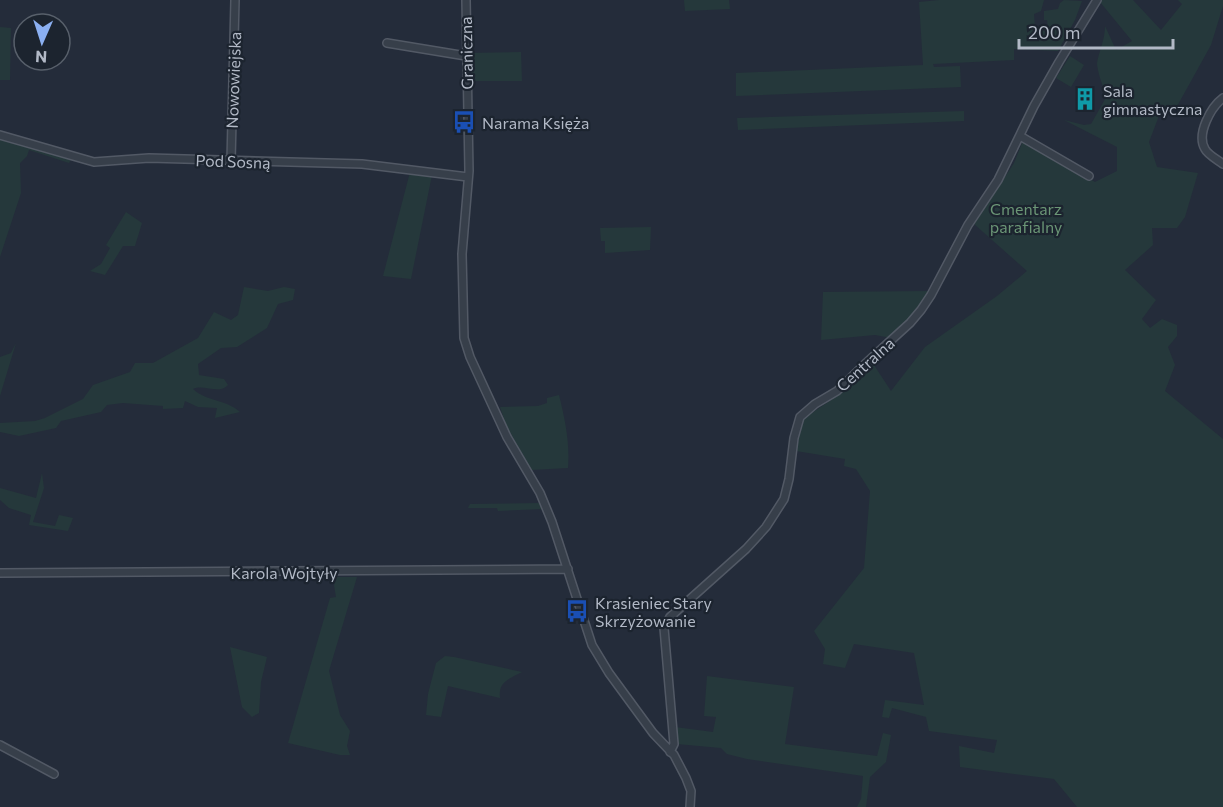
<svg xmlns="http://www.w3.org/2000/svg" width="1223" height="807" font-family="Commissioner,sans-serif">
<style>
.green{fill:#25383b}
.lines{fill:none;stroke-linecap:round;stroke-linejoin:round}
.minor-casing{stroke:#525965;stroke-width:10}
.minor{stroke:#373f4a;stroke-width:7}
.labels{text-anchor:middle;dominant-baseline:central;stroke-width:4.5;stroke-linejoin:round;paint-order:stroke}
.street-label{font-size:16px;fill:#b2b9c6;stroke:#1c242f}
.poi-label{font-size:16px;fill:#b2b9c6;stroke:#1c242f;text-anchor:start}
.park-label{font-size:16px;fill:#6b9676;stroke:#1c242f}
</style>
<rect width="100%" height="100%" fill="#242c3a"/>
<path class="green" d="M684,0H729L730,9L685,11Z
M939,0H1044L1041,11L1034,14L1035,27L1042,31L1048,30L1047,20H1044V11L1058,9L1060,3L1064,0L1082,1L1075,20L1058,51L1014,49V60L933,64L934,67L960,66L961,87L736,96V73L923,65L919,2Z
M1102,0H1133L1161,30L1182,4L1178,0H1223V6L1211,45L1175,110L1162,108L1149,142L1157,167L1198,173L1185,217L1177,228H1152L1153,245L1125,270L1156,300L1142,319L1150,328L1162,319L1177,325V336L1168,347L1175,365L1165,391L1223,439V807H1077L1054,779L960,767L959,746L994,753L997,740L929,731L926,717L892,708L889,718L882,717L885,700L924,705L914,653L854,644L845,668L823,664L825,649L814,631L864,568L870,491L856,469L844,466L845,459L796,451L803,419L837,396L872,362L891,391L925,347L997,296L1027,271L974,224L999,185H1000L1014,163L1023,141L1095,182L1117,171V147L1064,120L1084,125L1091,124L1108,94C1103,91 1097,69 1097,63C1099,51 1105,40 1105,26L1116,50L1132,41L1100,2Z
M0,27L11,28L10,80H0Z
M521,52L522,81H469V53Z
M1070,56L1084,65L1071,87L1056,78Z
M964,111V121L738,130L737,118Z
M0,137L71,159L69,163L29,150L27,156L20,163L21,193L0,257Z
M410,172L432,175L411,279L383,276Z
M126,212L142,223L135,246H123L105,275L90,271L101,264L110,248L106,245Z
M651,227L650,250L605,253V241H601L600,228Z
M244,287L268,291L284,287L295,289L293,300L278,304L267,328L237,347L221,348L198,364L199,375L224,379L228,385C219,395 204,384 193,389C207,402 226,399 240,412L215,418L217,408L198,407L185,401L183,408L163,409V406L123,403L107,405L101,412L61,421L56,428L19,436L0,432V423L35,421L45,418L83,399L93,385L130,372L135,363H153L198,338L214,312L231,320L238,315Z
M929,291L911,319L891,338L875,335L821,340L823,292Z
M16,343L0,396V357L11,353Z
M559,395C565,419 570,443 568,468L531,470L506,425L500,407L538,406L547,403V398Z
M42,473L44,488L33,522L55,526L59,515L73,518L68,531L29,525L31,515L9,508L0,500V488L36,498Z
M540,503L543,509L498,511L497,508H468L470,504Z
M337,577H357L329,671L340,715L350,731L347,746L350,755H340L288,743L330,598L336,597L334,585Z
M230,647L267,657L261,682L259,713L252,717L242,707Z
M445,656L454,657L522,672C509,679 498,682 500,698L448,686L441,717L426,715L428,694L436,663Z
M707,676L794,687L785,744L877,756L883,733L891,735L886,762L870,777L866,807H857L861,799L863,776L747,759L727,754L721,748L677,744L675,727L713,732L716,717L704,716Z"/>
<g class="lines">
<g class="minor-casing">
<path id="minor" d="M466,0L469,171L462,254L464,338L470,357L507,437L540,493L552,522L592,645L609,673L653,733L674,755L686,778L691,791L690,807
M387,43L466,56
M1223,98C1211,107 1196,134 1205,149C1208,155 1218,160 1223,164
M0,135L94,162L149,158L362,164L468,177
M1020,136L1089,176
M231,161L235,0
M0,573L568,569
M0,745L54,774
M670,752L674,744L664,628L670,617L746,549L766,527L784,499L789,479L794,438L800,417L815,404L837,391L865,364L910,323L921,310L931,295L968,225L998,180L1034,106L1059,62L1097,0"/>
</g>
<use href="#minor" class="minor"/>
</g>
<defs>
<g id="building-bare" transform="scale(1.8)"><path d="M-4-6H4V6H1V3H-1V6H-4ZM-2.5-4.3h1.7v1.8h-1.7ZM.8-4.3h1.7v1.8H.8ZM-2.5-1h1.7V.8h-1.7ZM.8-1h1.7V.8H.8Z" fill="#0f9aa8" stroke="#1c242f" stroke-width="2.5" paint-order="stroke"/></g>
<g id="bus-bare" transform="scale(1.8)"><path d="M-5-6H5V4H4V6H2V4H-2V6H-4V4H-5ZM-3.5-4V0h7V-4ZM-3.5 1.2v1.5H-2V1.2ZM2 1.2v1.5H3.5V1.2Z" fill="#1a4fb4" stroke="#1c242f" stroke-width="2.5" paint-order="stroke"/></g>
</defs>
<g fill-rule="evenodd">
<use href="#building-bare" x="1085" y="99"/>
<use href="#bus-bare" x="464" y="122"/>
<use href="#bus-bare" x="577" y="611"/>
</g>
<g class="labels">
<g class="street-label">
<text transform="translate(466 53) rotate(-91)">Graniczna</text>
<text transform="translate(233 80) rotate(-88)">Nowowiejska</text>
<text transform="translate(233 161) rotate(2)">Pod Sosną</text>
<text transform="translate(865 364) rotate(-42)">Centralna</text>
<text x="284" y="572">Karola Wojtyły</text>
</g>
<g class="poi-label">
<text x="1103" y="90">Sala<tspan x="1103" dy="18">gimnastyczna</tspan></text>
<text x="482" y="122">Narama Księża</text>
<text x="595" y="602">Krasieniec Stary<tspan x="595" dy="18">Skrzyżowanie</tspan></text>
</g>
<g class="park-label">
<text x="1026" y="208">Cmentarz<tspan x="1026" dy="18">parafialny</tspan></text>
</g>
</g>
<g transform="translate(42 42) rotate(183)"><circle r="28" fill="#1c242f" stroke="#58606b" stroke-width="1.5"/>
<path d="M0-4.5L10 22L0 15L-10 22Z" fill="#8bb0f2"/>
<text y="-9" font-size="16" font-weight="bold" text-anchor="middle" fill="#b2b9c6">N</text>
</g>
<path d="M1019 39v9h154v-9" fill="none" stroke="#b2b9c6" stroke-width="3"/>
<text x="1028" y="39" font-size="18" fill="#b2b9c6" stroke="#1c242f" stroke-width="4.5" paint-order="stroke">200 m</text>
</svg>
